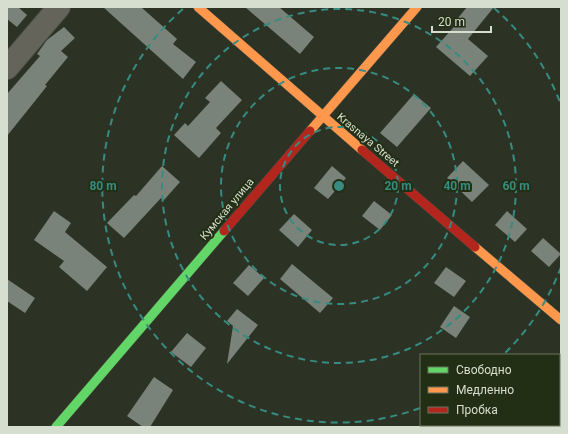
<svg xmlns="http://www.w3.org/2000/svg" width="568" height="434" font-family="Roboto,sans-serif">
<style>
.building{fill:#79837a}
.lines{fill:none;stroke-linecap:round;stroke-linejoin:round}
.street-casing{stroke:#474e41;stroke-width:24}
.fast-casing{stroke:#474e41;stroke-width:10}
.slow-casing{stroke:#474e41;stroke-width:10}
.jam-casing{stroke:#474e41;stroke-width:10}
.street{stroke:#65645a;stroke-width:22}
.fast{stroke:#63d668;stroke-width:9}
.slow{stroke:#ff974d;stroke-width:9}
.jam{stroke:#b3261e;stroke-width:9}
.ring{fill:none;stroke:#378b81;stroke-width:2;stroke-dasharray:7 5}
.labels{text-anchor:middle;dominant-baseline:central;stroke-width:4;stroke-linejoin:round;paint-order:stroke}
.street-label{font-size:11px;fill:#d6dfcf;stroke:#222f15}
.centre{fill:#378b81;stroke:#222f15;stroke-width:2}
.ring-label{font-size:12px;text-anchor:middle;font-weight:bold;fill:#378b81;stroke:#222f15;stroke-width:4;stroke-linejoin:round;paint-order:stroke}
</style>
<rect width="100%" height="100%" fill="#2c3325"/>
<path class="building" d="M7,7H18L27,15L17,27L7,19Z
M103,7H141L177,39L173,44L196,62L183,79Z
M245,7H279L314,37L300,54Z
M467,7H494L468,39L488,56L470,76L436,47L460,20L458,18Z
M64,27L75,38L61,51L68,57L45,85L47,86L7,136V94L40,56L37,54L47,40Z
M221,81L242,100L216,128L221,133L199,158L174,135L185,123L188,126L210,102L205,98Z
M414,94L431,108L397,147L380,133Z
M463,161L489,185L472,202L447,178Z
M162,166L180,182L164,200L161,198L124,238L107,223L134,195L136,196Z
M332,166L346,178L328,199L314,188Z
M374,201L392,215L380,230L362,216Z
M54,211L71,223L65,232L107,267L87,291L59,267L64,261L34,240Z
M507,211L527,229L515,242L495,225Z
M294,214L312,230L298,247L279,230Z
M543,238L561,254L549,267L531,251Z
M292,264L333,298L320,313L280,279Z
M249,265L264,278L248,296L233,283Z
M446,267L466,281L454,297L434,283Z
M7,279L35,298L25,313L7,301Z
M454,306L470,317L456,338L440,327Z
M237,309L258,325L227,364L233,326L227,321Z
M187,333L206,348L191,367L171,352Z
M154,377L173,390L150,427H143L127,416Z"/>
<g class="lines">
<g class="street-casing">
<path id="street" d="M7,68L59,7"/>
</g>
<g class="fast-casing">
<path id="fast" d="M56,427L224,231"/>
</g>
<g class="slow-casing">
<path id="slow" d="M198,7L362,150
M310,131L417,7
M475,247L561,320"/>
</g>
<g class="jam-casing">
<path id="jam" d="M362,150L475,247
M224,231L310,131"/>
</g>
<use href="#street" class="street"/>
<use href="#fast" class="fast"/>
<use href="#slow" class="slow"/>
<use href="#jam" class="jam"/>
</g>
<g class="ring">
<circle cx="339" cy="186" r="59"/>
<circle cx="339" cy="186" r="118"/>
<circle cx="339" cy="186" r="177"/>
<path d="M561 267A236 236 0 0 1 504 354M420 408A236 236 0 0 1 184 8M494 8A236 236 0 0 1 561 105"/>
</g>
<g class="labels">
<g class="street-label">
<text transform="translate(368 140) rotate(40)">Krasnaya Street</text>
<text transform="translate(227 209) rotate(-50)">Кумская улица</text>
</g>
</g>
<circle cx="339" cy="186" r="6" class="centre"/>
<g class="ring-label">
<text x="398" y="190">20 m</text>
<text x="457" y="190">40 m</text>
<text x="516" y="190">60 m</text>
<text x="103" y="190">80 m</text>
</g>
<rect width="568" height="434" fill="none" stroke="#d6dfcf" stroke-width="16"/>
<rect x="420" y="354" width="140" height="72" fill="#222f15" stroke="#6a755f"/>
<rect x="428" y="367" width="20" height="6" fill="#63d668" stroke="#6a755f"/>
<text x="456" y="374" font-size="12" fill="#d6dfcf">Свободно</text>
<rect x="428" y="387" width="20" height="6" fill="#ff974d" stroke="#6a755f"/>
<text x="456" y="394" font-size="12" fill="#d6dfcf">Медленно</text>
<rect x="428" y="407" width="20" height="6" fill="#b3261e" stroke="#6a755f"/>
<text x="456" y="414" font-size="12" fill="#d6dfcf">Пробка</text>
<path d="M432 26v6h59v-6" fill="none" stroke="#d6dfcf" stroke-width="2"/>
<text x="438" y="26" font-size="12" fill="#d6dfcf" stroke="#222f15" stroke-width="3" paint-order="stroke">20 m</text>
</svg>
